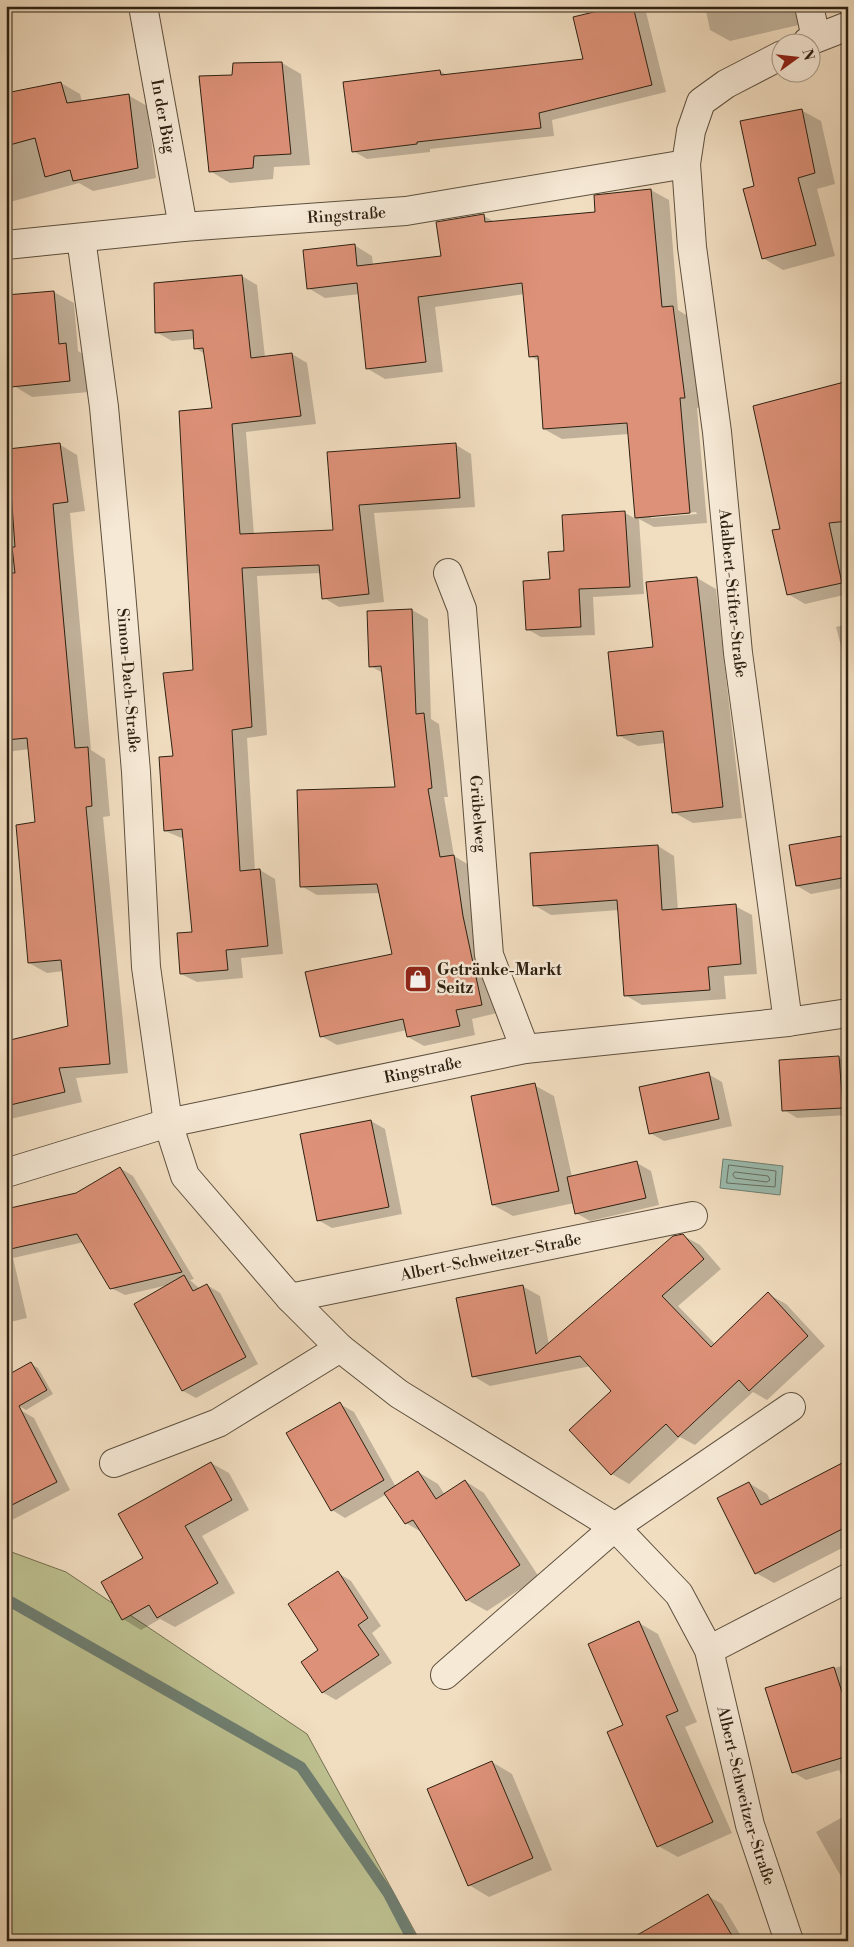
<svg xmlns="http://www.w3.org/2000/svg" width="854" height="1947" font-family="'Libre Bodoni',serif">
<style>
.green{fill:#bdc090;stroke:#757051}
.water{fill:#9bbcaf;stroke:#6f7e70}
.shadow{fill:#0003;fill-rule:evenodd}
.lines{fill:none;stroke-linecap:round;stroke-linejoin:round}
.shore{stroke:#646e60;stroke-width:1}
.stream{stroke:#6f7e70;stroke-width:11}
.building{fill:#dd9178;stroke:#2d2112}
.street-casing{stroke:#5e503e;stroke-width:30}
.street{stroke:#f6e9d6;stroke-width:28}
.labels{text-anchor:middle;dominant-baseline:central;stroke-width:5;stroke-linejoin:round;paint-order:stroke}
.street-label{font-size:16px;fill:#2d2112;stroke:#f6e9d6}
.poi-label{font-size:16px;font-weight:bold;fill:#2d2112;stroke:#f6e9d6;text-anchor:start}
</style>
<rect width="100%" height="100%" fill="#f1ddc0"/>
<filter id="stains"><feTurbulence type="fractalNoise" baseFrequency=".004" numOctaves="4"/><feColorMatrix values="0 0 0 0 .2 0 0 0 0 .09 0 0 0 0 .02 0 0 0 .5 -.17"/></filter>
<radialGradient id="worn" r=".72"><stop offset=".6" stop-color="#630" stop-opacity="0"/><stop offset="1" stop-color="#630" stop-opacity=".3"/></radialGradient>
<path class="green" d="M6,1550L66,1572L307,1734L420,1941H6Z"/>
<path class="water" d="M723,1159L783,1166L780,1195L720,1188Z"/>
<path class="shadow" d="M624,6H636L646,12L666,92L552,120L554,136L430,149V152L367,159L353,151L440,71L447,75L585,60Z
M705,6H803L807,23L730,41L710,30Z
M282,63L301,74L310,165L274,167L273,179L230,183L210,171L234,76Z
M61,83L80,94L82,102L128,95L147,106L156,178L93,191L79,183L10,202L11,205L6,206V94Z
M801,110L821,121L835,184L817,189L835,256L783,270L763,258L756,187Z
M651,190L669,200L678,310L691,318L702,407L697,408L707,523L654,527L639,519L644,594L593,597L595,635L541,637L527,629L566,552L563,516L625,513L636,519L629,434L562,439L544,429L539,361L530,356L525,294L435,307L443,372L385,379L368,369L360,294L325,298L308,288L354,245L372,256L373,265L443,257L484,216L495,222L596,213L595,196ZM696,512L697,514L651,518V516Z
M242,276L257,285L265,357L292,354L307,363L316,424L246,432L254,535L334,531L329,453L456,445L471,454L475,507L374,513L384,602L339,607L324,598L321,573L257,576L267,735L247,738L255,871L260,870L275,879L283,954L241,958L243,978L197,982L181,974L193,933L184,839L165,831L174,757L194,671L213,410L205,354L195,348V339L172,341L156,332L155,285Z
M54,292L74,303L78,351L86,356L89,392L32,397L6,381V297Z
M59,444L77,455L85,511L70,513L91,750L105,759L110,816L103,817L128,1073L76,1078L82,1102L6,1120V1042L69,1027L64,971L47,973L29,963L36,823L30,749L6,752V498L13,496Z
M840,512L848,545V594L805,604L788,594L774,531Z
M697,578L716,589L742,818L693,823L673,812L665,743L638,746L618,735L655,648ZM669,729V731L635,735V732Z
M412,610L428,619L431,719L439,724L448,797H444L454,856L469,865L497,1013L472,1019L475,1035L424,1046L408,1037L407,1030L337,1045L321,1036L394,955L380,893L317,895L301,886L396,789L383,673L370,666Z
M848,624V673L836,627Z
M842,838L848,841V887L811,894L797,886Z
M658,846L674,856L678,910L735,906L752,915L757,974L724,976L726,999L642,1005L625,995L619,910L551,915L534,905Z
M839,1058L848,1063V1115L797,1118L784,1110Z
M708,1074L722,1082L732,1126L664,1141L650,1133Z
M534,1085L554,1096L572,1177L637,1163L651,1171L659,1205L590,1221L576,1213L574,1203L513,1216L493,1205Z
M371,1121L385,1129L402,1214L332,1228L318,1220Z
M120,1168L133,1176L194,1279L190,1280L200,1289L207,1285L220,1293L258,1364L196,1398L183,1391L136,1304L168,1285L125,1295L111,1288L84,1242L13,1258L27,1318L6,1323V1218L76,1194Z
M682,1235L700,1245L721,1269L678,1306L715,1344L768,1294L786,1304L825,1346L767,1400L753,1392L695,1445L680,1437L629,1484L612,1474L571,1430L613,1391L591,1366L490,1386L473,1376L522,1286L540,1296L549,1345Z
M31,1364L38,1368L53,1394L26,1410L19,1406Z
M340,1404L354,1412L396,1487L418,1472L438,1484L445,1495L465,1481L484,1493L539,1577L487,1611L467,1600L423,1533L406,1523L387,1494L345,1518L332,1510Z
M20,1410L34,1418L70,1490L12,1520L6,1517V1417Z
M211,1463L229,1473L249,1510L202,1536L235,1593L175,1627L160,1619L141,1630L123,1619L102,1583L144,1559Z
M848,1464V1545L774,1583L756,1573L749,1483L767,1494L771,1502Z
M338,1573L351,1581L381,1626L372,1633L392,1663L336,1700L322,1692L320,1650Z
M639,1623L658,1634L697,1722L685,1727L732,1833L678,1857L658,1846L624,1725Z
M848,1664V1788L839,1770L806,1780L793,1772L766,1689Z
M492,1762L512,1774L552,1870L489,1897L469,1885Z
M848,1814V1889L816,1832Z
M708,1896L722,1904L744,1941H639Z"/>
<g class="lines">
<path class="shore" d="M729,1165L776,1171L775,1187L727,1183Z
M735,1172L768,1176L770,1180L767,1182L735,1178L733,1175Z"/>
<path class="stream" d="M6,1599L301,1767L388,1893L413,1941"/>
</g>
<path class="building" d="M619,6H633L652,85L539,113L541,128L417,142V144L352,152L343,82L440,70L441,75L583,59L573,17Z
M282,62L291,154L254,156L253,168L209,172L199,76L232,75L233,63Z
M61,82L67,103L129,94L138,168L73,181L70,170L45,177L35,138L6,146V93Z
M802,109L815,173L798,178L816,245L762,259L743,189L754,186L740,121Z
M651,189L662,307L673,306L685,398H680L690,513L635,518L627,423L543,429L538,356L529,357L522,283L418,297L426,362L366,369L357,283L307,289L303,250L355,244L357,266L441,256L436,222L484,214L485,222L595,212L594,195Z
M242,275L251,358L292,353L301,416L232,424L240,534L333,530L327,452L456,443L460,498L359,505L369,594L322,599L319,565L242,568L252,727L232,730L240,871L260,869L268,946L226,950L228,970L180,974L177,933L192,932L182,829L164,831L159,757L173,756L163,673L193,670L179,411L212,408L203,348L194,349L193,330L155,333L154,283Z
M54,291L59,344L66,343L70,381L11,387L10,373H6V295Z
M848,381V521L829,523L842,583L787,595L772,530L780,529L753,406Z
M60,443L68,502L53,504L75,748L88,747L92,806L86,807L110,1064L59,1068L65,1092L6,1106V1041L68,1026L61,960L28,963L16,825L35,822L27,738L6,740V573H15L12,547H15L8,449Z
M625,511L630,587L579,589L581,627L526,630L523,581L550,579L548,552L564,551L562,515Z
M697,577L723,807L672,813L663,731L617,736L608,652L653,647L646,582Z
M412,609L416,714L424,713L432,788L428,789L440,857L454,855L463,916L482,1005L456,1010L460,1026L407,1037L403,1019L320,1037L305,972L392,954L377,884L300,887L297,790L395,787L381,666L369,667L367,611Z
M842,836L848,877L796,886L789,845Z
M658,845L662,910L736,904L741,964L708,967L710,990L624,996L617,900L533,906L530,853Z
M839,1056L843,1108L782,1111L779,1060Z
M709,1072L719,1119L649,1134L639,1087Z
M535,1083L559,1191L492,1205L471,1096Z
M371,1120L389,1207L317,1221L300,1134Z
M637,1161L646,1198L575,1214L567,1177Z
M120,1167L182,1272L110,1289L77,1234L6,1250V1209L76,1193Z
M683,1234L704,1259L662,1296L711,1347L768,1292L808,1336L749,1391L739,1380L678,1437L666,1424L611,1475L569,1430L611,1391L580,1356L472,1377L456,1298L523,1285L536,1354L673,1236Z
M184,1275L193,1291L207,1284L246,1357L182,1391L134,1304Z
M31,1362L47,1390L19,1406L57,1482L6,1508V1376Z
M340,1402L384,1480L331,1511L286,1433Z
M848,1460V1526L755,1574L717,1498L749,1482L761,1505Z
M211,1462L232,1500L185,1526L218,1583L157,1618L149,1605L122,1620L101,1582L143,1558L118,1514Z
M418,1471L436,1499L465,1480L520,1565L466,1601L413,1520L405,1524L384,1493Z
M338,1571L368,1618L358,1625L379,1655L322,1693L301,1662L318,1650L288,1604Z
M639,1621L678,1711L666,1716L713,1822L657,1847L607,1732L623,1725L588,1644Z
M834,1667L848,1711V1756L792,1773L765,1688Z
M492,1761L533,1858L468,1886L427,1789Z
M708,1894L735,1941H627Z"/>
<g class="lines">
<g class="street-casing">
<g id="street">
<path id="s1" d="M143,6L183,227"/>
<path d="M809,6L816,38"/>
<path d="M807,42L848,26"/>
<path id="s2" d="M782,55L726,84L701,102L691,131L686,164L692,247L717,432L738,653L788,1022"/>
<path id="s3" d="M81,238L104,407L120,580L136,772L146,967L168,1123L185,1176L290,1298L340,1348L399,1394L615,1527L679,1594L709,1650L750,1825L789,1941"/>
<path id="s4" d="M6,245L183,227L406,211L686,164"/>
<path id="s5" d="M448,573L462,609L489,955L525,1049"/>
<path id="s6" d="M6,1173L168,1123L525,1049L788,1022L848,1013"/>
<path id="s7" d="M290,1298L693,1216"/>
<path d="M114,1463L218,1423L340,1348"/>
<path d="M709,1650L848,1578"/>
<path d="M445,1675L615,1527L791,1407"/>
</g>
</g>
<use href="#street" class="street"/>
</g>
<defs>
<g id="shop-square" transform="scale(1.4375)"><rect x="-9" y="-9" width="18" height="18" rx="4" fill="#8f2418" stroke="#f6e9d6"/><path d="M-5-2.5h2.3a2.7 3.5 0 0 1 5.4 0H5L5.5 6h-11ZM-1.5-2.5h3a1.5 2.3 0 0 0-3 0Z" fill="#fff"/></g>
</defs>
<g fill-rule="evenodd">
<use href="#shop-square" x="418" y="979"/>
</g>
<g class="labels">
<g class="street-label">
<text stroke="none"><textPath href="#s1" startOffset="112">In der Büg</textPath></text>
<text stroke="none"><textPath href="#s4" startOffset="342">Ringstraße</textPath></text>
<text stroke="none"><textPath href="#s2" startOffset="590">Adalbert-Stifter-Straße</textPath></text>
<text stroke="none"><textPath href="#s3" startOffset="445">Simon-Dach-Straße</textPath></text>
<text stroke="none"><textPath href="#s5" startOffset="244">Grübelweg</textPath></text>
<text stroke="none"><textPath href="#s6" startOffset="430">Ringstraße</textPath></text>
<text stroke="none"><textPath href="#s7" startOffset="205">Albert-Schweitzer-Straße</textPath></text>
<text stroke="none"><textPath href="#s3" startOffset="1812">Albert-Schweitzer-Straße</textPath></text>
</g>
<g class="poi-label">
<text x="437" y="970">Getränke-Markt<tspan x="437" dy="18">Seitz</tspan></text>
</g>
</g>
<rect width="854" height="1947" fill="none" stroke="#f1ddc0" stroke-width="25"/>
<rect x="8" y="8" width="839" height="1932" fill="none" stroke="#2d2112" stroke-width="2.5"/>
<rect x="12" y="12" width="829" height="1922" fill="none" stroke="#2d2112"/>
<g transform="translate(796 58) rotate(75)"><circle r="24" fill="#f6e9d6" stroke="#a69988"/>
<path d="M0-4L9 19L0 12L-9 19Z" fill="#8f2418"/>
<text y="-8" font-size="14" font-weight="bold" text-anchor="middle" fill="#2d2112">N</text>
</g>
<rect width="100%" height="100%" filter="url(#stains)"/>
<rect width="100%" height="100%" fill="url(#worn)"/>
</svg>
